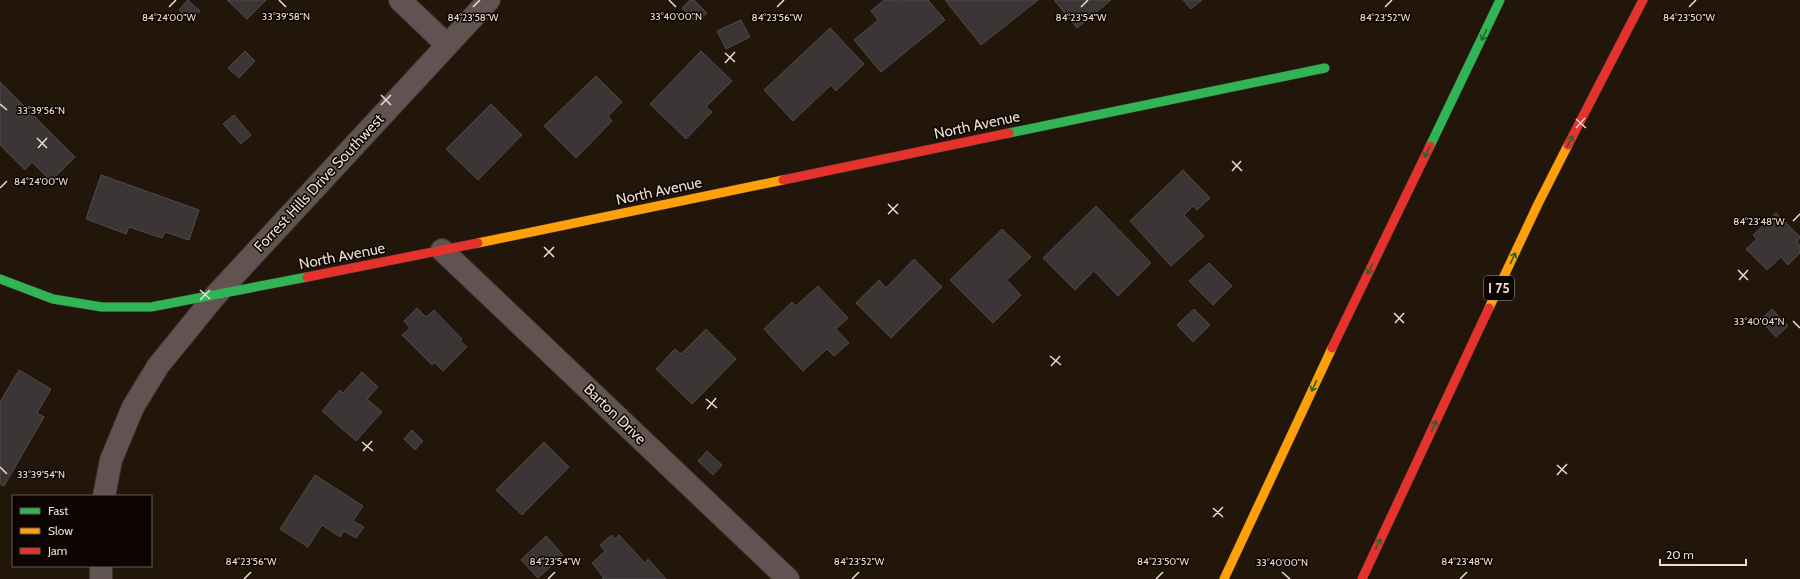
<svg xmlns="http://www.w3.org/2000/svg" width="1800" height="579" font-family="Cabin,sans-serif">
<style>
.building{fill:#3b3635;stroke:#504a4b}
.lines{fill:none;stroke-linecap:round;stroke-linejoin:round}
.street-casing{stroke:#3d3228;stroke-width:24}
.fast-casing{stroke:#3d3228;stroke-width:10}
.slow-casing{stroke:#3d3228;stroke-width:10}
.jam-casing{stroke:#3d3228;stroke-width:10}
.street{stroke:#605352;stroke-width:22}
.fast{stroke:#30b455;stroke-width:9}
.slow{stroke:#ff9f0a;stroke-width:9}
.jam{stroke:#e5322d;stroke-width:9}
.oneway{stroke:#20652f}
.ticks{fill:none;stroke:#ecddd0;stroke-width:1.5}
.labels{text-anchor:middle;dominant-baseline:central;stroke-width:3;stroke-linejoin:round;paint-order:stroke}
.shield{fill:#0c0401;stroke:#a99c92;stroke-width:1}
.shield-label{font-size:14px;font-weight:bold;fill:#ecddd0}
.street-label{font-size:15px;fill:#ecddd0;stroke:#0c0401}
.ticks-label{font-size:10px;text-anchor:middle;fill:#ecddd0;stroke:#0c0401;stroke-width:3;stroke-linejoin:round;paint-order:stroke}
</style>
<rect width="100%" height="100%" fill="#22160b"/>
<path class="building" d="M188,0L200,11L190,21L179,10Z
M227,0H266L247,19Z
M690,0H694L707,13L696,22L682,8Z
M884,0H899L901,2L903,0H928L945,20L881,72L854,40L878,20L871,11Z
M945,0H1038L981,45Z
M1054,0H1111L1077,28Z
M1183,0H1202L1191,9Z
M741,20L750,37L726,49L717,31Z
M830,28L864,64L836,91L831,85L793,121L764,90Z
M245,51L255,61L239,78L228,68Z
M701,51L732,81L706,107L712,112L686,139L650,104Z
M596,76L622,102L608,116L612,121L576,158L544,126Z
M0,82L75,157L51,181L32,162L25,170L0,145Z
M491,104L522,135L478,180L446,149Z
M234,115L251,135L241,144L223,124Z
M1183,170L1210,198L1197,210L1193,206L1184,215L1204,236L1171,266L1130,221Z
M101,175L199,210L189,240L165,232L162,238L129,227L126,234L86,219Z
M1096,206L1151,263L1118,296L1094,271L1075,290L1043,258Z
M1776,213L1800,237L1797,242L1800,245V253L1788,265L1781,257L1767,270L1746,249L1757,239L1753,235Z
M1002,229L1031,257L1007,280L1021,295L993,323L950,280Z
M914,259L942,287L891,338L856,303L879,280L886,288Z
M1209,263L1232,286L1213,305L1189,281Z
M818,286L848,318L836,329L849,343L834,356L827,349L803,371L764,329L792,302L796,306Z
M417,308L426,317L434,310L462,339L460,341L467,347L443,371L434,362L432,365L402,335L410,328L404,321Z
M1194,309L1210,325L1193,342L1177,325Z
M1772,309L1788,326L1776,337L1760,320Z
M706,329L736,359L692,404L656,369L675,349L681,354Z
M19,370L51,389L37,413L44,417L4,486L0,484V402Z
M362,372L378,387L367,399L382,412L356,441L322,411L340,390L343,393Z
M412,430L423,441L415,450L404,439Z
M544,442L569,467L522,515L496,490Z
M707,451L722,465L713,475L698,461Z
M315,475L363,506L353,521L364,527L356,538L344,531L340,537L322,525L308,547L280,529Z
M612,535L615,539L619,535L645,563L648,559L666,579H602L604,578L592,563L605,551L600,545Z
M546,536L563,555L538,578L521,560Z"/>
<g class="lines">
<g class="street-casing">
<path id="street" d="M400,0L447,45
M442,250L788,579
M104,496L111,460L133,407L158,366L215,296L489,0
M101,566V579"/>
</g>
<g class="fast-casing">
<path id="fast" d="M1009,133L1325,68
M1430,146L1500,0
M0,279L53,299L102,307H151L307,277"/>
</g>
<g class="slow-casing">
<path id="slow" d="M478,243L783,180
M1489,308L1538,204L1568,145
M1224,579L1332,348"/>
</g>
<g class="jam-casing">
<path id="jam" d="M1568,145L1643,0
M783,180L1009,133
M307,277L478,243
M1332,348L1430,146
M1362,579L1489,308"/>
</g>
<use href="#street" class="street"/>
<use href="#fast" class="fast"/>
<use href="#slow" class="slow"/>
<use href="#jam" class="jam"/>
</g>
<defs><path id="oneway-shaft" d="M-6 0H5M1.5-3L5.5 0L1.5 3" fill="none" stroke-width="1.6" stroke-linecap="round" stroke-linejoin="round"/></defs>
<g class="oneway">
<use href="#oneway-shaft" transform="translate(1484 35) rotate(116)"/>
<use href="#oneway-shaft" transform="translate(1570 141) rotate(-63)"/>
<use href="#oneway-shaft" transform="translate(1427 152) rotate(116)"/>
<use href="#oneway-shaft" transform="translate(1513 258) rotate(-65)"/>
<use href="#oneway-shaft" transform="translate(1370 269) rotate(116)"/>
<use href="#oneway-shaft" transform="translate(1314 386) rotate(115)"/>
<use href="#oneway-shaft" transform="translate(1434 426) rotate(-65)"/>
<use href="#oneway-shaft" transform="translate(1378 544) rotate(-65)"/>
</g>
<path class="ticks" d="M279,0L286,7M669,0L676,7M169,7L176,0M473,7L480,0M777,7L784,0M1081,7L1088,0M1385,7L1392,0M1689,7L1696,0M725,53L735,62M725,63L735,52M381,95L391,105M0,104L7,110M381,105L391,95M1576,119L1586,128M1576,128L1585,118M37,138L47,148M38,148L47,138M1232,161L1242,171M1232,171L1241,161M0,188L7,181M888,204L898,214M888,214L898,204M1793,221L1800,214M544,247L554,257M544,257L554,247M1738,270L1748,280M1739,280L1748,270M200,290L210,299M200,300L210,290M1394,313L1404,323M1793,321L1800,328M1395,323L1404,313M1050,356L1061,365M1051,366L1060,356M706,399L717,408M707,409L716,398M362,442L373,451M363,451L372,441M1557,465L1567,474M0,467L7,474M1557,475L1567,464M1213,508L1223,517M1213,517L1223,507M1282,572L1290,579M244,579L251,572M548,579L555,572M852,579L859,572M1156,579L1163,572M1460,579L1467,572"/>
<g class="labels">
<rect class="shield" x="1484" y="276" width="30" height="24" rx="3"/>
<g class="shield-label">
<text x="1499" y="288">I 75</text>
</g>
<g class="street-label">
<text transform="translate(977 125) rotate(-12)">North Avenue</text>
<text transform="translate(319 183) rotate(-47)">Forrest Hills Drive Southwest</text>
<text transform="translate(659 191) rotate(-12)">North Avenue</text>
<text transform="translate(342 256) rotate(-11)">North Avenue</text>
<text transform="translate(615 414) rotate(44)">Barton Drive</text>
</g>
</g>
<g class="ticks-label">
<text x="286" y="20">33°39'58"N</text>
<text x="676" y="20">33°40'00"N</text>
<text x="473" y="21">84°23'58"W</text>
<text x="1081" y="21">84°23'54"W</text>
<text x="1689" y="21">84°23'50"W</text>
<text x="169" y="21">84°24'00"W</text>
<text x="777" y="21">84°23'56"W</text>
<text x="1385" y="21">84°23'52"W</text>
<text x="41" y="114">33°39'56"N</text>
<text x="41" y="185">84°24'00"W</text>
<text x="1759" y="225">84°23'48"W</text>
<text x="1759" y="325">33°40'04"N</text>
<text x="41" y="478">33°39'54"N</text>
<text x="251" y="565">84°23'56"W</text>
<text x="555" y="565">84°23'54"W</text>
<text x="859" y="565">84°23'52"W</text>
<text x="1163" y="565">84°23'50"W</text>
<text x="1467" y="565">84°23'48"W</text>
<text x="1282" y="566">33°40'00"N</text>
</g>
<rect x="12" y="495" width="140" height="72" fill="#0c0401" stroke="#665b54"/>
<rect x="20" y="508" width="20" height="6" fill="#30b455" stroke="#665b54"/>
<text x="48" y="515" font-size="12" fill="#ecddd0">Fast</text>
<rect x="20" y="528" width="20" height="6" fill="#ff9f0a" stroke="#665b54"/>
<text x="48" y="535" font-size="12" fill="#ecddd0">Slow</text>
<rect x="20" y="548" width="20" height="6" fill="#e5322d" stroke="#665b54"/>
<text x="48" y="555" font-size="12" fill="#ecddd0">Jam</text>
<path d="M1660 559v6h86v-6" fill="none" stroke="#ecddd0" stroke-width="2"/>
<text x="1666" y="559" font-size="12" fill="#ecddd0" stroke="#0c0401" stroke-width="3" paint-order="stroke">20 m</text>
</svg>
